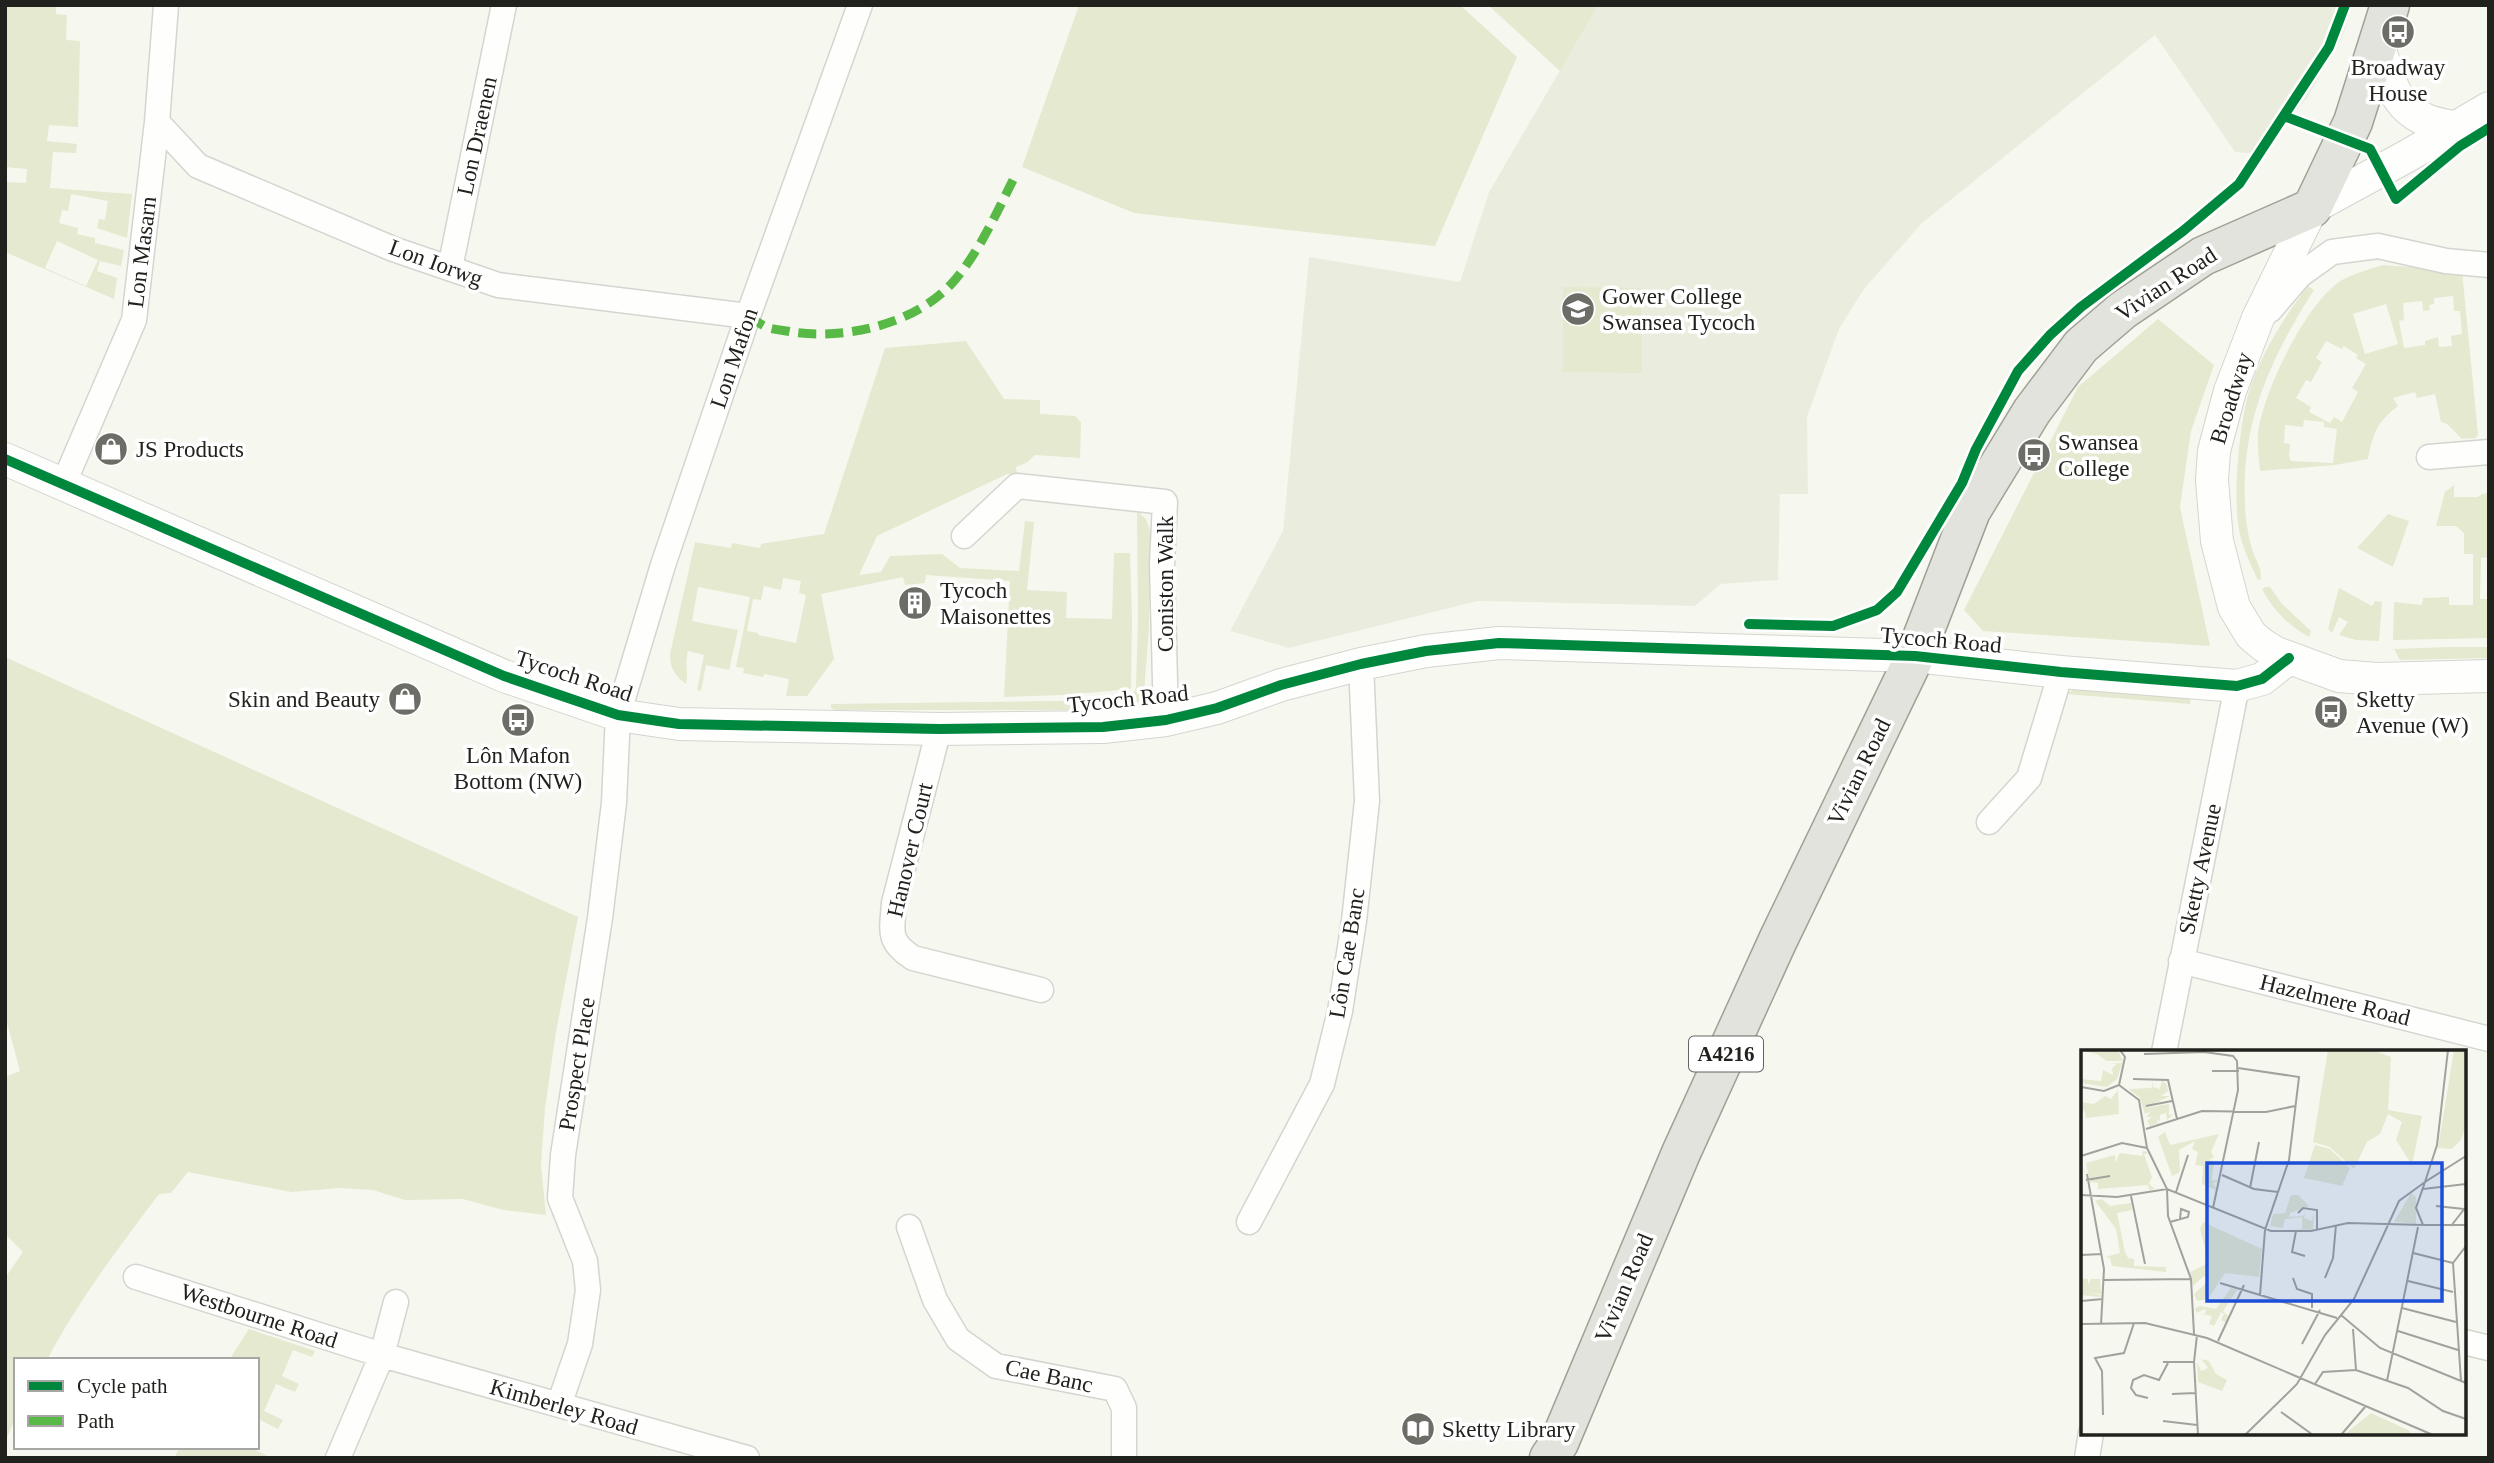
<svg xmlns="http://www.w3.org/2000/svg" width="2494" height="1463" font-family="'Times New Roman',serif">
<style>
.built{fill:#eaedde}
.green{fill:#e4e9cf;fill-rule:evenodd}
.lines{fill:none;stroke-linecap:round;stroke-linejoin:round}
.minor-casing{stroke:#d3d5cf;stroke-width:27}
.tertiary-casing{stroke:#d3d5cf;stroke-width:34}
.primary-casing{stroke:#9fa194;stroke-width:41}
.minor{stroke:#fefefd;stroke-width:24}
.tertiary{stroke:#fefefd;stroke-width:32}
.primary{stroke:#e2e3dc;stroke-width:38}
.quiet{stroke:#58b947;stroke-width:9;stroke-dasharray:18 9;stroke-linecap:butt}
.cycleway-casing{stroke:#fff;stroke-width:15}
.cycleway{stroke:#00873e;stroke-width:10}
.labels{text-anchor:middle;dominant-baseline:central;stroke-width:7;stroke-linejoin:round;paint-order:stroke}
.shield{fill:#fff;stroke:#646461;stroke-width:2}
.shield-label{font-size:21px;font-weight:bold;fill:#21221d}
.poi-label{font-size:23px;fill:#21221d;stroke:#fff;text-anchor:start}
.street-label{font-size:23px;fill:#21221d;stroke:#fff}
.inset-road{fill:none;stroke:#a1a29c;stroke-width:2}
.view{fill:#1d4ed8;fill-opacity:0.15;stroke:#1d4ed8;stroke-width:3.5}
.inset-edge{fill:none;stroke:#21221d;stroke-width:3.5}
</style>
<rect width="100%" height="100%" fill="#f6f8f0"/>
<path class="built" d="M1598,5H2353L2342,38L2307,98L2259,154L2235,152L2155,35L1922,223L1864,289L1839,329L1807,417L1808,494H1780L1778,580L1721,584L1695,606L1478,601L1289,648L1230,631L1283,531L1309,257L1460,282L1489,192Z"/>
<path class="green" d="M5,5H56V14L67,15L66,40L80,41L78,127L49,125L47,141L77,144L76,153L53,152L50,188L132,194L127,238L97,228L99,219L105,220L108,201L71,194L68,211L62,210L59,223L78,228L77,234L95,238V243L124,250L121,266L100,261L97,271L117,278L114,299L5,252V182L26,183L27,169L5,167ZM57,241L98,260L86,286L45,268Z
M1079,5H1460L1517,57L1435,246L1134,213L1022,167Z
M1488,5H1598L1560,71Z
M2383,265L2462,271L2478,434L2476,438L2462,439L2447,424L2441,422L2435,394L2417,398L2415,392L2393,398L2398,406C2377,422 2373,433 2368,459L2335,465L2260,471C2259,459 2257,446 2258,434C2262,393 2307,301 2342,280C2355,273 2370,269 2383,265ZM2453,296L2454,311H2460L2462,334L2451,336L2452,346L2439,347L2438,337L2425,341V345L2404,348L2399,321L2404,320L2403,303L2422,301L2423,311L2430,310L2429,305L2434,304V298ZM2386,304L2398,344L2365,354L2353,314ZM2326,341L2342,349L2344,346L2358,355L2356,358L2366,364L2352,388L2358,392L2342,422L2334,417L2330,423L2309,412L2311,407L2296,398L2306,380L2311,382L2322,362L2316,358ZM2304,420L2324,422V427L2337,429L2333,463L2291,461L2289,456L2290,444L2284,443L2285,425L2303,427Z
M2308,286L2314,290C2270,359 2241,422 2245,506C2246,520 2248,536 2252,549C2255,559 2262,568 2261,579L2258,580C2251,566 2244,550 2240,535C2232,499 2239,430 2248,395C2259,357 2284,317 2308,286Z
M1563,287L1641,288L1642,373L1563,372Z
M2158,319L2214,365L2191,431L2180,507L2210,646L1983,631L1964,610L2078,387Z
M966,341L1004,399L1040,400V414L1075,416L1081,422L1080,458L1035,455L1026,463L1016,467L1017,474H1007L877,536L859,575L881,572L890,556L942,554L960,568L1019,571L1025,521L1034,522L1027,590L1067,592L1066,618L1112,619L1114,553H1130L1132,619L1131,689L1063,695L1004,697L1010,581L926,575L925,583L905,585L903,577L821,594L834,659L807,696H786L789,679L764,674L763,677L743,673L744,668L736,667L750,597L698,587L692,621L738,630L729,670L706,665L701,691L697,690L704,655L688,651C684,667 689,672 686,684C675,675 670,669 670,654L695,542L731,548L732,543L760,548L761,544L824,534L885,348ZM783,578L801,581L799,593L806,595L796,643L758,635V633L747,631L753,599L761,600L764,586L781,590Z
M2454,485V497H2478L2482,494L2489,493V557L2481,558L2480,599H2489V638L2393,640L2394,602L2422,605L2423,598L2449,597V605H2473V554H2464V533L2456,526H2436L2445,492Z
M1137,511L1146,519L1150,531L1149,629L1144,692L1138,703L1127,710H835L831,708V704L1124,700L1132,695L1136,688L1138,619Z
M2388,514L2409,521L2393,567L2357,548Z
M2265,587H2270L2282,604L2311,631L2309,637C2288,625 2273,610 2262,589Z
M2339,588L2372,606L2375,601L2382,602L2379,641L2356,640L2339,635L2348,622L2339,617L2332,633L2328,629Z
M2450,647H2489V658L2400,660L2394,649Z
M5,657L578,917L556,1032L545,1108L541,1165L546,1215L503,1210L463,1199L405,1200L373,1190L340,1188L291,1192L188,1172L171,1193L159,1194C119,1247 78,1301 47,1360H16V1415L5,1443V1278L23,1252L5,1234V1077L20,1071L5,1016Z
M2078,687L2191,696L2190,704L2066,694Z
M249,1329L315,1351L312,1357L293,1350L282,1376L299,1384L295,1392L276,1384L264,1411L283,1420L278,1429L260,1420L257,1425V1360H229Z
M180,1447H248L266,1455L264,1458H174Z"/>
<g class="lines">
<g class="minor-casing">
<path id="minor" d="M157,122L198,166L393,249L498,285L748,316
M450,268L504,5
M2270,310L2300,275L2332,252L2378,246L2446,261L2489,265
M2429,457L2489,452
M63,485L134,320L157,122L166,5
M964,536L1017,486L1165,502L1162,565L1166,720
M939,729L894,903C892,932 887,941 913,958L1041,990
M1989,822L2029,778L2061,672
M2181,961L2489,1039
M2164,1052L2237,686
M1249,1222L1322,1084L1340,1011L1354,921L1367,801L1361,664
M909,1227L935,1300L958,1339L996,1366L1115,1389L1124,1408V1458
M136,1277L382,1355L747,1458
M2464,1342L2489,1348
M559,1405L580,1344L588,1290L585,1261L560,1198L563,1155L600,918L614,803L618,715L663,565L748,316L860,5
M338,1458L382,1355L396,1302
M2087,1458L2091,1433"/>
</g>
<g class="tertiary-casing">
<path id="tertiary" d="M2378,42C2387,72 2392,105 2424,119C2434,124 2446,125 2456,128
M2489,108L2409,155L2312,208L2258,318L2230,391L2214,451L2212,480L2217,541L2234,607L2251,635L2263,645L2276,653L2339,676L2377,679L2489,676
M5,459L504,676L618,715L679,724L939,729L1103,727L1166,720L1217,708L1281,685L1361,664L1426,651L1499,643L1915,656L2061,672L2237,686L2262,679L2289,658"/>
</g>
<g class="primary-casing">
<path id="primary" d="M1549,1458L1559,1443L1681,1153L1778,940L1915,656L1971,511L2032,411L2081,346L2123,310L2203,256L2312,208L2353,122L2390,5"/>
</g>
<use href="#minor" class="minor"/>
<use href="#tertiary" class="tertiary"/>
<use href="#primary" class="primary"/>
<path class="quiet" d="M748,316C754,319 760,324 766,327C774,330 784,330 792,332C846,340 917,324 954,281C979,252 996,214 1013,180"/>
<g class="cycleway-casing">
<path id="cycleway" d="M2284,116L2370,149L2396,199L2460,146L2489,128
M5,459L504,676L618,715L679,724L939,729L1103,727L1166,720L1217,708L1281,685L1361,664L1426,651L1499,643L1915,656L2061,672L2237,686L2262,679L2289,658
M1749,624L1833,626L1877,610L1897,592L1962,483L1976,449L2018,371L2050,335L2081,307L2183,231L2239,184L2329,47L2345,5"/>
</g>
<use href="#cycleway" class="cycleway"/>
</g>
<defs>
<g id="bus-disc" transform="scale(1.75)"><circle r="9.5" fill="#6c6d67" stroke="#fff"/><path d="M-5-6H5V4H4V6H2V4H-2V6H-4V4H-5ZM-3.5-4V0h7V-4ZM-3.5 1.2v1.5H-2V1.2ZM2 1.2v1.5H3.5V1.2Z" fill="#fff"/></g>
<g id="university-disc" transform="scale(1.75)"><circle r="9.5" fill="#6c6d67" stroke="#fff"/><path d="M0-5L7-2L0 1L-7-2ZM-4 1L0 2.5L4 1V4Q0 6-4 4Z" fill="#fff"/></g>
<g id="shop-disc" transform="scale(1.75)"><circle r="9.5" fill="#6c6d67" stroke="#fff"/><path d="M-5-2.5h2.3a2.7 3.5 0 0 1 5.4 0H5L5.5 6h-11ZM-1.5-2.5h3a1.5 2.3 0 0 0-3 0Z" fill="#fff"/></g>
<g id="building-disc" transform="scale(1.75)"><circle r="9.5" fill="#6c6d67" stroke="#fff"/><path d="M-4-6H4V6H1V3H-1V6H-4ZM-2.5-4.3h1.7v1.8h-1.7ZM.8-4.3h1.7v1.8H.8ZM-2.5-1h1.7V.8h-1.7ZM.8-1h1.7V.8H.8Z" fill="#fff"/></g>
<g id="library-disc" transform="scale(1.75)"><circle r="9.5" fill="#6c6d67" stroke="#fff"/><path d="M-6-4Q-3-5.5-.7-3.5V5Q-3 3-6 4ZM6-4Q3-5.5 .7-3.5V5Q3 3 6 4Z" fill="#fff"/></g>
</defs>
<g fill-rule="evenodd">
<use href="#bus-disc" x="2398" y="32"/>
<use href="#university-disc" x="1578" y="309"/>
<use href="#shop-disc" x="111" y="449"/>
<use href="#bus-disc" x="2034" y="455"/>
<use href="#building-disc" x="915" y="603"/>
<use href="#shop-disc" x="405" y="699"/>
<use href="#bus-disc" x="2331" y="712"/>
<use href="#bus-disc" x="518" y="720"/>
<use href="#library-disc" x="1418" y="1429"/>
</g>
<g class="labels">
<rect class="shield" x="1689" y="1036.5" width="74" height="35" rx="5"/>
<g class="shield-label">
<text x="1726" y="1054">A4216</text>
</g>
<g class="poi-label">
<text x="2398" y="67" text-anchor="middle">Broadway<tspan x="2398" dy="26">House</tspan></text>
<text x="1602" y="296">Gower College<tspan x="1602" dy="26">Swansea Tycoch</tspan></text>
<text x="2058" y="442">Swansea<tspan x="2058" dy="26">College</tspan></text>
<text x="136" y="449">JS Products</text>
<text x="940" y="590">Tycoch<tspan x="940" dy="26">Maisonettes</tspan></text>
<text x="380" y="699" text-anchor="end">Skin and Beauty</text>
<text x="2356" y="699">Sketty<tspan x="2356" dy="26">Avenue (W)</tspan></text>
<text x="518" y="755" text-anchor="middle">Lôn Mafon<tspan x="518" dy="26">Bottom (NW)</tspan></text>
<text x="1442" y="1429">Sketty Library</text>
</g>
<g class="street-label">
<text transform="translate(477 136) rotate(-78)">Lon Draenen</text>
<text transform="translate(142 252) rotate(-83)">Lon Masarn</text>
<text transform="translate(436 263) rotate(20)">Lon Iorwg</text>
<text transform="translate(2166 284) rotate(-33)">Vivian Road</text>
<text transform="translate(734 358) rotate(-71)">Lon Mafon</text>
<text transform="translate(2231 398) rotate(-73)">Broadway</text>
<text transform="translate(1165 584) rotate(-90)">Coniston Walk</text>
<text transform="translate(1941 640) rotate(5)">Tycoch Road</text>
<text transform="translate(574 676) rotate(18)">Tycoch Road</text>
<text transform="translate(1128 699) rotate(-6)">Tycoch Road</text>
<text transform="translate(1859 772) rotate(-64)">Vivian Road</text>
<text transform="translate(910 850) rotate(-77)">Hanover Court</text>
<text transform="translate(2200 869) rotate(-78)">Sketty Avenue</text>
<text transform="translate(1347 953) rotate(-81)">Lôn Cae Banc</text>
<text transform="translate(2335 1000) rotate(14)">Hazelmere Road</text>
<text transform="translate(577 1064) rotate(-81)">Prospect Place</text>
<text transform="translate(1624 1288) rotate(-67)">Vivian Road</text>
<text transform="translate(259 1316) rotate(18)">Westbourne Road</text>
<text transform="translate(1049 1376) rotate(12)">Cae Banc</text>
<text transform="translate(564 1407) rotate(16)">Kimberley Road</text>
</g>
</g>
<g transform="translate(2081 1050)">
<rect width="385" height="385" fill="#f6f8f0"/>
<path d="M0,0H37L42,11H25L16,4ZM247,0H292L310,7L307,60L341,66L331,115L315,90L321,72L307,64L299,84L286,92L273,119L249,97L232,92ZM373,0H385V74L380,90L371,99L357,98ZM41,13L36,29L26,37L0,33V29L20,31L22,20L32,25L31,18L36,14H27ZM71,30L72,37L79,39L81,30L86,35L87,41L80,46H89L64,58L88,54V65L93,64L86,70L85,63L79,65V72L76,68L77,73L69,76L66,71L71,67H65L70,61L64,64L59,48L48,39L71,38ZM37,40L38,64L5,68L3,59L1,64L0,52L13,54L24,46L30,49ZM84,82L89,95L138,84L130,102L133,107L128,110L133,111L131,130L139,131L132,133L137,141L121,134L122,116L114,115L117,102L111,99L114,91L98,100L99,122L91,126L77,87ZM234,95L249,99L269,118L261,136L223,128ZM62,100L67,103L63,104L71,127L68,134L74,139L68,140L67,135L17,139V133L9,132L5,113L34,105V113L39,103L61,106ZM330,143L335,147V174L313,172ZM210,145H217L228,156L209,163L208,167L222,166L224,162L223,168L231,171L233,161L232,180L204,179H221V167L204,169L202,178L189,176L192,164L204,163ZM21,149L29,156L50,153L51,160L36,163L44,202L47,208L53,209V216L85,217V222L31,216L29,208L24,207L39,203L35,179L14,151ZM122,172L181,199L178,227L144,223L127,249L116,251L113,244L128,230L123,226L112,236L109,222L128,213L119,179ZM0,228L7,229V235L10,229H19L20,244L8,243L20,245L19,247L0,245ZM150,238L156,240L142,261L147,266L146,273L140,270L143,264L140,262L133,276L128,274L131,266L119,264H124L125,259L115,263L114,258L119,256L135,259ZM120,309L128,311L135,324L146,330L141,341L117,332L116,312L120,321L127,318ZM290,363L329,381V385L265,383Z" fill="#e4e9cf"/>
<path class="inset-road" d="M63,4L123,2L152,6L156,11L157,40L132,158M157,18L218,27L208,110L184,180L179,245M131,21H158M52,29L87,30L96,69M38,35L58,50L66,98M38,35L44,7L39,0M0,37L23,41L38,35M65,56L91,51M65,79L121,61L185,62L214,56M66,98L86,139L87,166L110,229L113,284M0,106L41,93L66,98M6,124L23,219L20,275M141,125L173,139L197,142M5,130L29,126M169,138L178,92M342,139L385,134M95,142L107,105M0,145L36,147L86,139L190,181H230L267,173L342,175M50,146L64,214M355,156L383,159M217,163L222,158L236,160V180M89,172L107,167L108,162L100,159L99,169M342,175L335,158L344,132L385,106M342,175H385M370,176L384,158M215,181L211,202L224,206M332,203L372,213M0,205L21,204M212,228L216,239L231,244V258M244,228L252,208L255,175M23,230L110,229M327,231L372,242M139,233L256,268M0,251L22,249M321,258L375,272M260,265L299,298L385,333M0,274L64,273L126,288L352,385M272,279L275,320M317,281L377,300M116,285L113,312L117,385M137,291L163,235M221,294L239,260M82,312H112M306,331L337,177M380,331L372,213L385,196M234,334L242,322L275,320L327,338L362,361L385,369M91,344L114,343M67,348L55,345L50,338L52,330L63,325L78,330L87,313M200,362L232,385M22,365L21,321L14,308L43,303L53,273M82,371L116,375M164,385L216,334L244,285L273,249L318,151L344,132L356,95L367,0M260,385L284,357"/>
<path class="view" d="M126,113H361V251H126Z"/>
<rect width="385" height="385" class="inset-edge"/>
</g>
<rect width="2494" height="1463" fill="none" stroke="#21221d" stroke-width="14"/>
<rect x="14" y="1358" width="245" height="91" fill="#ffffff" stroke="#a6a7a5" stroke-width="2"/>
<rect x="28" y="1381" width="35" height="10" fill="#00873e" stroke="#a6a7a5" stroke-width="2"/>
<text x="77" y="1393" font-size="21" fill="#21221d">Cycle path</text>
<rect x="28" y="1416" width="35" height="10" fill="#58b947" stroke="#a6a7a5" stroke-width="2"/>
<text x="77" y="1428" font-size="21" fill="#21221d">Path</text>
</svg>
